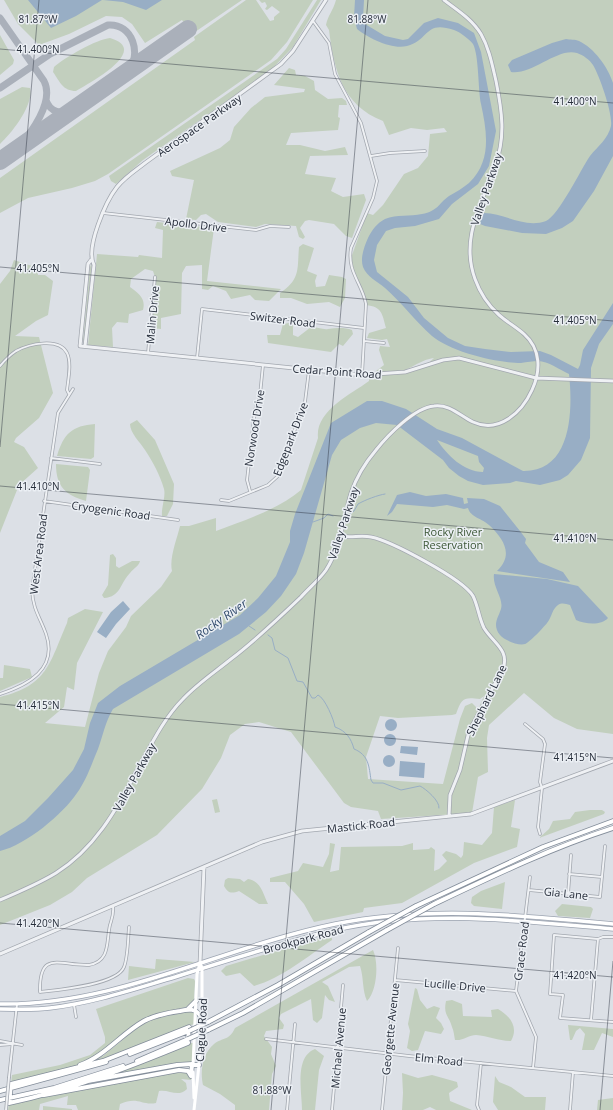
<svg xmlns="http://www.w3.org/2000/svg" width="613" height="1110" font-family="'Open Sans',sans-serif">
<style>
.green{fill:#c2cfbe;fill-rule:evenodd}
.water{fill:#98aec5;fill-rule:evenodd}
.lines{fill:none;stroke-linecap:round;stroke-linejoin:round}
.stream{stroke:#98aec5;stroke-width:1}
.taxiway{stroke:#aab0ba;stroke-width:7}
.runway{stroke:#aab0ba;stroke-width:18}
.minor-casing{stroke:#a2a7af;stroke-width:3.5}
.tertiary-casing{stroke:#a2a7af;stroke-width:4.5}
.primary-casing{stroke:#9ca4b1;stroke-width:5}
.motorway-casing{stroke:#848e9b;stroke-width:5.5}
.minor{stroke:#eff1f4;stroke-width:2}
.tertiary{stroke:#eff1f4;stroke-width:3}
.secondary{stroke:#fff;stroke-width:3}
.primary{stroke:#fff;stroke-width:3.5}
.motorway{stroke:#fff;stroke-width:4}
.minor-bridge-casing{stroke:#a2a7af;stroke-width:3.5;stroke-linecap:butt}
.motorway-bridge-casing{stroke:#848e9b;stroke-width:5.5;stroke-linecap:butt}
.minor-bridge{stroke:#eff1f4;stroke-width:2}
.motorway-bridge{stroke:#fff;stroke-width:4}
.ticks{fill:none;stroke:#272e3b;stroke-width:1;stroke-opacity:0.45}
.labels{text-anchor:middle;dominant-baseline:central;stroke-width:3;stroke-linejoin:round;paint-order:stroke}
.street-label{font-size:11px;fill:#272e3b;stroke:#ebeff4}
.park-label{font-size:11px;fill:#3b5635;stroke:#ebeff4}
.water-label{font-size:12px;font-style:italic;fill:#334d6d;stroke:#ebeff4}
.ticks-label{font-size:10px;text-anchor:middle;fill:#272e3b;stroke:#ebeff4;stroke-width:3;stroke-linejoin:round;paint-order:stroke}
</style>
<rect width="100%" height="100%" fill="#dce0e6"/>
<path class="green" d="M4,0H242L192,34L182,20L145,43L132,24L122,17L106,16L69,34L39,45L18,24Z
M246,0H256L270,21L274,20V17L280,12L272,6L267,10L265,9L267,6L265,2L262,3L259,0H313L287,42L271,60L108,174L95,181L72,188L28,198L0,213V178L195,40L194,37Z
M317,0H321L293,47L270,71L143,160L116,184L111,181L109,176L277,59L286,49Z
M336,0H613V734L577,729L554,718L524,693L489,725L487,738L488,772L478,777L472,813L381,819L378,811L351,807L344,803L291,732L259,722L245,724L230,735L221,758L202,789L157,835L87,878L72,892L50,905L0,925V697C48,685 49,664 67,623L68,618L85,609L103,612L77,663L74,690L67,687L64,707L45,723L85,727L99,673L108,651L126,627L131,616L161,587L172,571C169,558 177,539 180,526H189L216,518V531C243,521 279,509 301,490L318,438C315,411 350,395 369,381V375C396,374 413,378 434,358C415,360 399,382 376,371L384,365L379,350L380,346L390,347L387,339L382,340L367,338L369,333L386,328C382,313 382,307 366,305V300L352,269L351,258L367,213L373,215L383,205L404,174L418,168L428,156L430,134L447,132L444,128L427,130L411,128L389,135L383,121C342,105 334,70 329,30L326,25C328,15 333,11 336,0ZM484,696L477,712L476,707L472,703L465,706L460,719L443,784L368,779L366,757L380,716L398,718L452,715L456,714C462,698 463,697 480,699Z
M0,35L14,60L13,64L0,75Z
M110,38C152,50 88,84 76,91C63,91 60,82 53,72L54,67C64,58 97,39 110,38Z
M289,68L295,70L296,75L305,76L314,81L315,90L328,99L342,98L346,101L347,105H339L338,117L340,118L338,130L291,133L286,145H300L325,151L345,147L348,155L310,156L305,174L336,178L331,191L343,197L364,194L366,200L352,238L346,236L334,224L309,220L305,221L300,228L305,237L303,239L299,237L296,226L265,224L256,227L218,222L206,214L201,215L196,220L186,219L194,180L172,176L170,171L220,148L230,140L234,127L251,108L265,97L304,92L305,89L274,85Z
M22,87L30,88C34,105 12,133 0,144V99Z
M157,222L214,228L207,281L281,289L269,301L255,300L250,295L231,299L226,291L213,286L208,290L202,289V265L186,266L182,273L181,314L161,318V329L150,328L155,277L153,271L145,269L131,279L130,287C139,294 146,298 143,310L129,314L128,323L117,322L112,328L113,347L88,345L97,254L138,257L139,255L162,258L163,230L155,228Z
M303,244L314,248L307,271L317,275L315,281L316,287L325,286L329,275L342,277L346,279L345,298L340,307L329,302L307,304L291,298H280V293C301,279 297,269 299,247Z
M14,260L38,268V275H45L53,281L48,315L36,321L15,336L39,337L53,393L39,418L16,438L14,442L24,447L38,468L19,485L0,533V284L10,271Z
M92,263L84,340L83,341L90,267Z
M289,323L293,325V335L298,337L311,327C316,327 324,330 328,329C336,328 344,327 352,330L353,334L343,346L339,344L331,352L268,343L267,335H280L283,324Z
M137,420L155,440L174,484L173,504L167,516H162C161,508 166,496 164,489C160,475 153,462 145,450C140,442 130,433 130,424Z
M95,424L94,457L91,459L57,456C64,433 72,426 95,424Z
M56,464L88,467L90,470L86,501C65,495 56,486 56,464Z
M113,554L116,558V566L119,568L132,561H140C139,566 134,568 130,573C120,583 121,597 104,598L102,595L108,585L110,555Z
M4,665L30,669L32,677L0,691V678H3Z
M217,799L220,812L215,813L212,800Z
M515,800L511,827L520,829L517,847L474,863L402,903L364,908L363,912L314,922L304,904L285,882H270V878L298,871L303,863L323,867L329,854L330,843L335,844L330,872L339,870L341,847L402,846L413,843V850L429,849L431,847L435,850L434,871L439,869L447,861L442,855L446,851L456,854L461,858L463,855L464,842L482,845L492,833L494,807Z
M590,810H602L605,812L604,814L539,838L549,829L553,821L570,819L575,812Z
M228,878L240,879L244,882L248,879C261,881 263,894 268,904H259L239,891C231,894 228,893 224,886L225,880Z
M505,882L502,909L474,906L471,903L472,897L481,891Z
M562,904L591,907L593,909L590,918L558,916L555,911Z
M320,938H332V940C308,956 282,978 254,986L240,973L226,976L221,971L226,966Z
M373,950C379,963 377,991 367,1001C362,990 364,978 360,966L349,967L322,982L328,986L335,1002L329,1000L325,995L322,1018L317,1023L313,1020L311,999L281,1014L279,1018L284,1025L283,1029L266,1031L264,1036L272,1047L271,1054L276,1066L272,1074L269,1110H235V1105L220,1094L203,1085C200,1072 202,1054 214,1044C223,1037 229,1041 235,1028Z
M156,959L195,962L128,980L129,966L155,969Z
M188,978L194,979L195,981L194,1001L190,1006L149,1017L95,1056L75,1066L11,1084L12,1075L60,1065L90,1055L105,1043V1037L96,1009Z
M415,988L417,989L420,1000L427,1009L434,1006L440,1008L436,1018L441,1023L444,1029L441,1034L425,1031L418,1050L412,1051L407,1048L410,1031L408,1024Z
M452,1000L462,1004L463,1016L492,1017L491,1010L498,1009C510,1016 519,1027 511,1041C499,1041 488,1036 476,1035C469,1035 463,1041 455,1040C454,1036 454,1031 452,1027C449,1015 443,1016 446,1001Z
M190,1011L194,1012V1024L129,1051L86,1064L103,1056L137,1028L150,1020Z
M568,1025L613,1029V1037L602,1033L594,1050H582L585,1034L580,1028L576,1031L572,1040H570Z
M188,1043H193L192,1064L100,1080L109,1075Z
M315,1049L324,1056L319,1070L315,1110H302C302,1092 294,1057 315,1049Z
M183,1069L191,1076V1080L181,1079L186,1083L187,1089C178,1098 169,1089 159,1091L156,1103C142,1106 138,1096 120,1104L119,1110H78L76,1105H67L68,1096L40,1104L39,1110H8L9,1103Z
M402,1073L418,1078L432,1075L457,1082L458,1087L449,1093L450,1101L472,1110H436L430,1107L423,1110H402L403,1093Z
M495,1076L499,1082L511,1087L525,1097H546L545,1110H498L493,1102Z
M613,1098V1110H597L598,1100Z
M43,1106L72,1109V1110H43Z"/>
<path class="water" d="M28,0H102L76,16L51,28Z
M103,0H162L146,10L123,2Z
M355,0H364L363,19L365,24L385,36L403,40L408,39L424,23L438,18L458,23L474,33L481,52L496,131L489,166L478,184L452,204L439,219L415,226L395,228L386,231L377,245L374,260L377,272L408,297L424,318L448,338L465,346L485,349L511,352L540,351L551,355L578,369L580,365L583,350L613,303V324L599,344L591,368L590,438L581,460L568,475L560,480L540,485L516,481L510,483L483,485L468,481L459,476L449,468L443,460L397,425L376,423L360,428L341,440L332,455L304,553L296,574L281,596L266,612L239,634L113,709C105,722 103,736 98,749C92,763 86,781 77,793C63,814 26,845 0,851V836L25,821L48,798L73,770L84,749L90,723L98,703L120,686L240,615L258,598L276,576L290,542V531L295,514L331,423L367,401H382L406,409L437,429L462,438L523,471C572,472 573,410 569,374C560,370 548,361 538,361C533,361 527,362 521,363C497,363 451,352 432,336C415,321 402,303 385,288C377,281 367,277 363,267C360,258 364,247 368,238C372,230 377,223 385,219C397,214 410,217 422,214C438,211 438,204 449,196C456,192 463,188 469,183C492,161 487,132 481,104C478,90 479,55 473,44C469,39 460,32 454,30C424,20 430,40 407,46C392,50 368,38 357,29L354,17ZM437,440L478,456L479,462L484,468L483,472C464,472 447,455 437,440Z
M566,39C570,40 575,39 579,41C594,48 608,67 613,83V156L594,191L573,221L562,228L546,234L522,233L485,226L480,224L481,217L484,213C504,213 525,229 546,221C559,215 581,169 590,156C598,146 608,139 611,126C613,114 600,77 593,65C590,60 583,55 577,53C558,47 532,75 511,72L508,65L512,60L552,43Z
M410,492L426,496L446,494L463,498L464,504L468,503L467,498L484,499L500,506L520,531L526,539L525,543L539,562L563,572L570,582L497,571C514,555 504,539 489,525C483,519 470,517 468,508L464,509L447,505L433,507L397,504L392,512L387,516L397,495Z
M494,574L547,579L578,586L608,618C601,626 585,624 576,620L570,605C566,604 562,602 558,605C552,609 552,617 547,623C544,627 529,643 525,644C518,646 504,640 500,635C492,625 498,618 501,609C504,598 492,587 494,574Z
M123,601L130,609L116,624L106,638L97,632L111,612Z
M385 725a6 6 0 1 1 12 0a6 6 0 1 1-12 0Z
M384 740a6 6 0 1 1 12 0a6 6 0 1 1-12 0Z
M401,746L418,747L417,755L400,753Z
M383 761a6 6 0 1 1 12 0a6 6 0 1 1-12 0Z
M400,761L425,763L424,778L399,776Z"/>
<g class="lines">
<path class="stream" d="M350,514L354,511L358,504C365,500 378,495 385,494
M313,522L324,518L328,514L333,516
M249,626L255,630
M268,635L272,638L275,650L288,658L297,681L303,682L312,698H315L318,695C325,698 334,720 335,727C346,731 351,738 354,749C369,755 369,767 371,780L373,783H383L401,790L420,786C426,789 440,801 439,808"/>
<path class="taxiway" d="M0,18L44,81C55,102 30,134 17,150
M0,88L50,54L108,25C133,23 142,55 128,71
M46,100C50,112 61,115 72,110"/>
<path class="runway" d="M0,161L188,29"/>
<g class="minor-casing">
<path id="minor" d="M313,21L329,43L335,74L361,123L377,181L373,198L351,248C347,272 362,283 366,304L362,375
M371,156L390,153L425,151
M103,213L256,230L270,226L289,227
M364,341L384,343
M148,353L155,277
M197,358L202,309L364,328
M0,366C5,360 10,355 16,351C29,344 59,337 67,353C72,363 68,380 67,390L69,394
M51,458L100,464
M250,491L247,480L255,410L260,395L263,365
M221,500L229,501L268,485L278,476L305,402L309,370
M44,501L178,520
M0,694C28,685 58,669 46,634C40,617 33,610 32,590L58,413L73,389
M525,724L543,739L545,744L540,782L542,788L538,827L540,834
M569,874L602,877
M530,877L516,991L536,1037L533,1068
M529,890L600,897L605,846
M568,894L571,855
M113,906C114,914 112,918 110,925C106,941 111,961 89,965C60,966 39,949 40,992C58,990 117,985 124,967C128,957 128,938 129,927
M613,937H603L598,939L554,935L550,994L563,995L560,1018L613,1022
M551,973L595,977
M395,980L516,991
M74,1005L76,1017
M591,1020L598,939
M266,1039L409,1056L613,1076
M0,1041L22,1045
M0,1045L13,1044
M9,1077L17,1004
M287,1110L295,1024
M332,1110L343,985
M382,1110L398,948
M479,1110L477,1105L481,1063
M570,1110L573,1072"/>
</g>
<g class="tertiary-casing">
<path id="tertiary" d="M91,260L88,264L80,346L362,375L405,372L443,360L459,358L536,378L613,381
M85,346L94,265C85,248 106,201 117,187C125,177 136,170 145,163L281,64L293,51L326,0
M340,536C351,538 361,535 371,537C391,541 463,579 473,596C478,606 479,618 484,628C493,643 510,650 503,669L469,731L460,770L450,795L449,816
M0,900C19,892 38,884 56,873C94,849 116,811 136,772C150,747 163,719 183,699C197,684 215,672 231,659C256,640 278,619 301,597C309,588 319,580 326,570C341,547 343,519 351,493C356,478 365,463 376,450C388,435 414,408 434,406C450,404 460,416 473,422C499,434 522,412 532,390C541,371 541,349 524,334C516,327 507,322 499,315C488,305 480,293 475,279C460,238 482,204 495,166C506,137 502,111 496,81C492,64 489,48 481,34C472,19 457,10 444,0
M0,954L262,842L302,831L471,814L613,761
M200,963L204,867"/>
</g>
<g class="primary-casing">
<path id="primary" d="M0,1004C117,1006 222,947 335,924C428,905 520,915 613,924
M0,1009C17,1009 34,1010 50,1008C93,1003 134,989 175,977C228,960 281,943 335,930C427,909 520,921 613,929"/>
</g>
<g class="motorway-casing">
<path id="motorway" d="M434,904C493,876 551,848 613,828
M416,906L543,847L613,821
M188,1009L196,1001
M208,1022L278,985L369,932
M189,1027L188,1043C130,1067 71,1090 9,1103L11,1084L103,1061Z
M208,1030L243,1013L387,930
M130,1054L189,1031
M137,1061L188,1039
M192,1064L191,1076L188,1071L179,1070L44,1095L88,1081L177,1065Z
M80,1065C105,1056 121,1034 144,1021C155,1015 167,1013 180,1011C189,1009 196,1008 201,1017
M191,1065H199
M0,1091L106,1062
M0,1100L54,1088L123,1066"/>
</g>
<use href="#minor" class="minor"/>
<use href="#tertiary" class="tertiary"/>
<path class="secondary" d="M193,1066L197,974L200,963
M193,1072L194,1098
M194,1110L199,1065L202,997V968L200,963"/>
<use href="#primary" class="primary"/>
<use href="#motorway" class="motorway"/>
<g class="minor-bridge-casing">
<path id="minor-bridge" d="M6,1110L9,1077"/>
</g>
<g class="motorway-bridge-casing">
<path id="motorway-bridge" d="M387,930L434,904
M369,932L416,906
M189,1031L208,1022
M188,1039L208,1030"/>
</g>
<use href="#minor-bridge" class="minor-bridge"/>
<use href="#motorway-bridge" class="motorway-bridge"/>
</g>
<path class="ticks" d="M0,49L613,103M0,267L613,321M0,447L39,0M0,486L613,540M0,704L613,758M0,923L613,977M271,1110L368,0M600,1110L613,961"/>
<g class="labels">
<g class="street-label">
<text transform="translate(199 125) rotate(-35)">Aerospace Parkway</text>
<text transform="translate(486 189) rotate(-71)">Valley Parkway</text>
<text transform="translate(196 224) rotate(7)">Apollo Drive</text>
<text transform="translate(152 315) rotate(-85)">Malin Drive</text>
<text transform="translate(283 319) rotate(7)">Switzer Road</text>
<text transform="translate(337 371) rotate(4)">Cedar Point Road</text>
<text transform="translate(254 428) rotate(-81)">Norwood Drive</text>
<text transform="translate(290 439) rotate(-69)">Edgepark Drive</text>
<text transform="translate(111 510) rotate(8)">Cryogenic Road</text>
<text transform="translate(343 523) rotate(-72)">Valley Parkway</text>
<text transform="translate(38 554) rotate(-83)">West Area Road</text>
<text transform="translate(486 700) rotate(-64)">Shephard Lane</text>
<text transform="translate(134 777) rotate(-61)">Valley Parkway</text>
<text transform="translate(361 825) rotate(-6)">Mastick Road</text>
<text transform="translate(566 893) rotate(6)">Gia Lane</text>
<text transform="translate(303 939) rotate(-15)">Brookpark Road</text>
<text transform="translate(521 951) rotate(-83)">Grace Road</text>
<text transform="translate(455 985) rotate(5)">Lucille Drive</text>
<text transform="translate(390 1029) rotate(-84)">Georgette Avenue</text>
<text transform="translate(201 1030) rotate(-87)">Clague Road</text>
<text transform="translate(338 1048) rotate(-85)">Michael Avenue</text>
<text transform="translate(439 1059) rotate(6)">Elm Road</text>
</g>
<g class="park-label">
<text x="453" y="531">Rocky River<tspan x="453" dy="13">Reservation</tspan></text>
</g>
<g class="water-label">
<text transform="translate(221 619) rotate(-35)">Rocky River</text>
</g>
</g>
<g class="ticks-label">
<text x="38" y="23">81.87°W</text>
<text x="367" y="23">81.88°W</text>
<text x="38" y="53">41.400°N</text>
<text x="575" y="105">41.400°N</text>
<text x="38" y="272">41.405°N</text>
<text x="575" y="324">41.405°N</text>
<text x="38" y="490">41.410°N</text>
<text x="575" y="542">41.410°N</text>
<text x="38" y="709">41.415°N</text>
<text x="575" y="761">41.415°N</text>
<text x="38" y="927">41.420°N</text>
<text x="575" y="979">41.420°N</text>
<text x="272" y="1094">81.88°W</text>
</g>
</svg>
